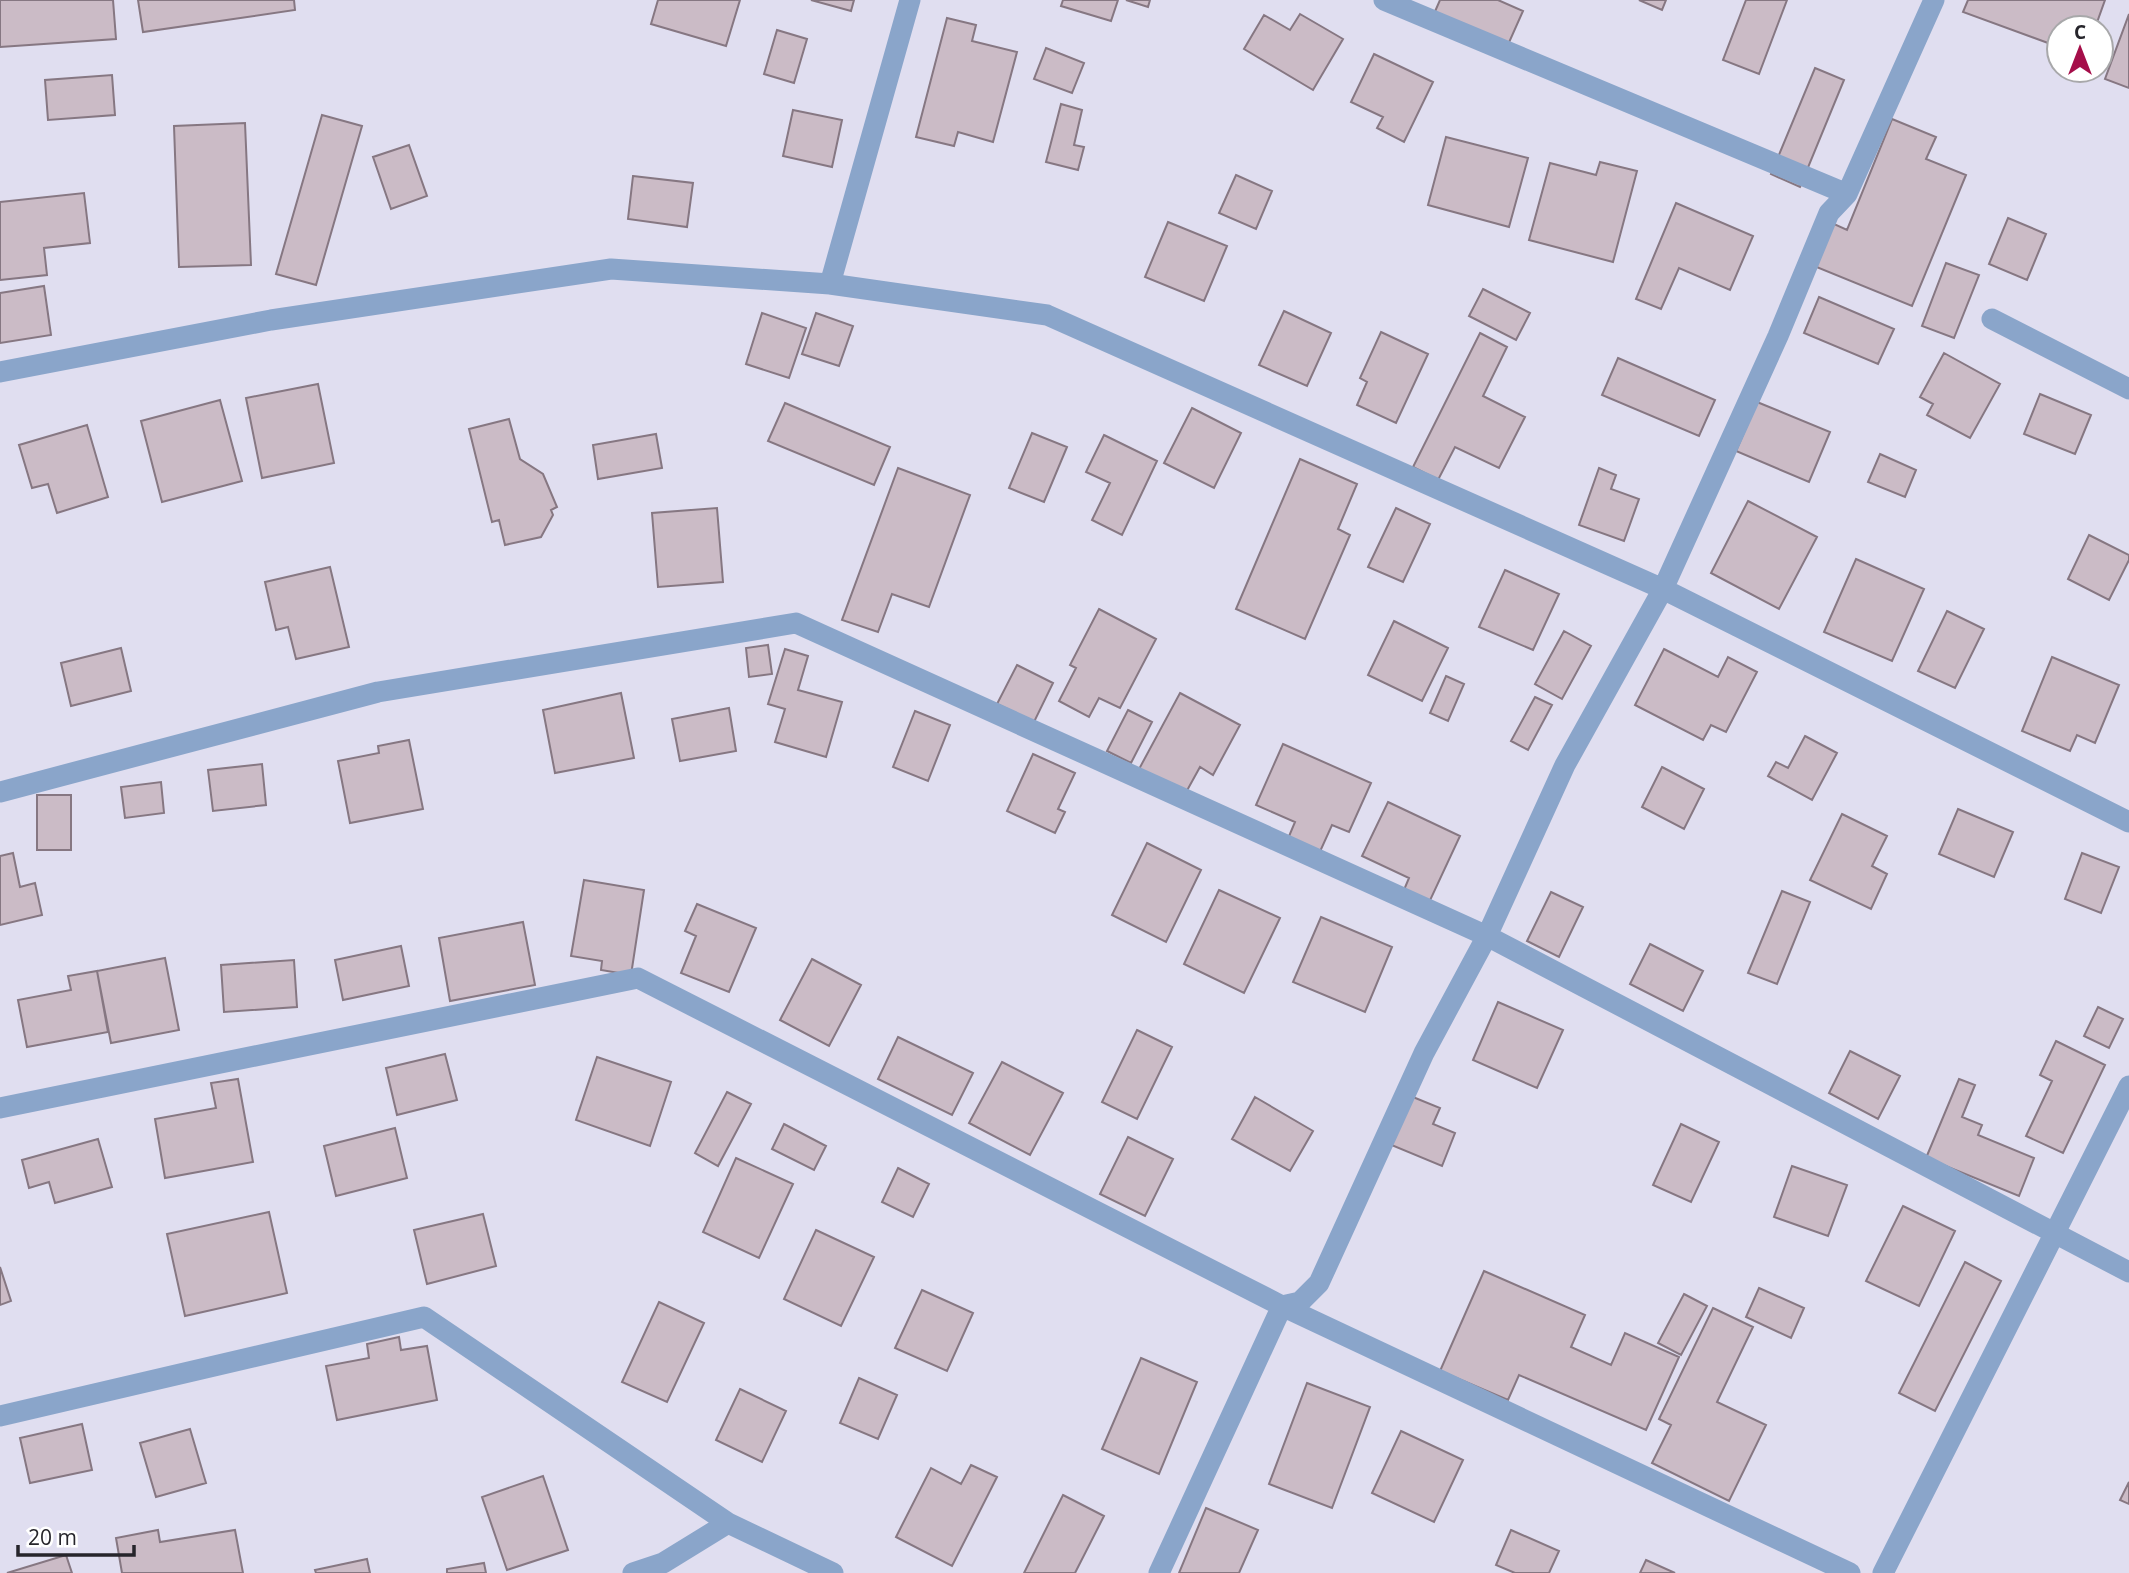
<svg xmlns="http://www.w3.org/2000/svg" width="2129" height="1573" font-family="'Open Sans',sans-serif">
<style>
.building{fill:#cbbbc6;stroke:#867782;stroke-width:2}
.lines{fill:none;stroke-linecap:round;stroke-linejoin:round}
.lane{stroke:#8aa5ca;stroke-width:21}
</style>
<rect width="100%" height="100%" fill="#e0def0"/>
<path class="building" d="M0,0H113L116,39L0,47Z
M138,0H294L295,10L143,32Z
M658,0H740L726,46L651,24Z
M811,0H854L851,11Z
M1063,0H1118L1111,21L1061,6Z
M1126,0H1150L1148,7Z
M1440,0H1498L1523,11L1507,47L1433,16Z
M1639,0H1666L1662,10Z
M1746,0H1787L1759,74L1723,60Z
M1968,0H2105L2095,28H2059V47L1963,12Z
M1300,14L1343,39L1313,90L1244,49L1264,15L1290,30Z
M2129,14V88L2105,79Z
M947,18L976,25L972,41L1017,52L993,142L958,132L954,146L916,137Z
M777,30L807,39L794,83L764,74Z
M1046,48L1084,63L1072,93L1034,79Z
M1374,54L1433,82L1404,142L1377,128L1383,117L1351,102Z
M1815,68L1844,80L1800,187L1771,174Z
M112,75L115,115L48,120L45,80Z
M1061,104L1082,110L1074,145L1084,147L1078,170L1046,162Z
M793,110L842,120L832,167L783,156Z
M322,115L362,126L316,285L276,274Z
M1892,119L1936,137L1926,159L1966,175L1912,306L1814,266L1832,223L1847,230Z
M245,123L251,265L179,267L174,126Z
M1446,137L1528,158L1509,227L1428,205Z
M409,145L427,196L391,209L373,157Z
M1600,162L1637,171L1613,262L1529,240L1550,163L1596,175Z
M1236,175L1272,191L1256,229L1219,213Z
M633,176L693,183L687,227L628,219Z
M84,193L90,243L44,248L47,275L0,280V202Z
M1676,203L1753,236L1730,290L1679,268L1661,309L1636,299Z
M2008,218L2046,234L2027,280L1989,264Z
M1168,222L1227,246L1204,301L1145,277Z
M1946,263L1979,275L1954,338L1922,326Z
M44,286L51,335L0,343V293Z
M1483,289L1530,313L1516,340L1469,316Z
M1819,297L1894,329L1878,364L1804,333Z
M1284,311L1331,333L1307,386L1259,365Z
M762,313L806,328L789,378L746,364Z
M816,313L853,326L839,366L802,354Z
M1381,332L1428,354L1396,423L1357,405L1367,382L1360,378Z
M1480,333L1507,347L1483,396L1525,417L1499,468L1455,447L1438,480L1413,467Z
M1944,353L2000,384L1970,438L1927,415L1933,404L1920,397Z
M1618,358L1715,400L1699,436L1602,395Z
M318,384L334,463L262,478L246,398Z
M2040,394L2091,415L2075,454L2024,434Z
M220,400L242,481L162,502L141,421Z
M1757,402L1830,432L1809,482L1736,451Z
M785,403L890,447L874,485L768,441Z
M1192,408L1241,433L1214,488L1164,463Z
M509,419L520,459L543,474L557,507L551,510L553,515L541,537L505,545L499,520L492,522L469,429Z
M87,425L108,497L57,513L48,484L32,488L19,445Z
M1032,433L1067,447L1044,502L1009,488Z
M656,434L662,468L598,479L593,445Z
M1104,435L1157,461L1122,535L1092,520L1110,483L1086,472Z
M1880,454L1916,470L1905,497L1868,482Z
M1300,459L1357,484L1338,529L1350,535L1305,639L1236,609Z
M898,468L970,495L929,607L892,594L878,632L842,620Z
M1599,468L1616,475L1611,489L1639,499L1624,541L1579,525Z
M1748,501L1817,537L1779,609L1711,573Z
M717,508L723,582L658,587L652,513Z
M1396,508L1430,524L1403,582L1368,567Z
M2089,535L2129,555V560L2109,600L2068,579Z
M1856,559L1924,589L1892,661L1824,632Z
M330,567L349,647L296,659L288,627L276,630L265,582Z
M1505,570L1559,594L1533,650L1479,627Z
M1099,609L1156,639L1120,708L1099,698L1089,717L1059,701L1076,668L1070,665Z
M1947,611L1984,629L1955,688L1918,671Z
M1394,621L1448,648L1422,701L1368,675Z
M1564,631L1591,646L1562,699L1535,684Z
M768,645L772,674L749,677L746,648Z
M121,648L131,691L71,706L61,663Z
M785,649L808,656L798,690L842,702L826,757L775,742L785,709L768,704Z
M1664,649L1718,677L1728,657L1757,672L1726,732L1711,725L1703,740L1635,705Z
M2052,657L2119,685L2095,743L2077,735L2070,751L2022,731Z
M1017,665L1053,683L1034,722L997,704Z
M1446,676L1464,684L1448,721L1430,713Z
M621,693L634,758L555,773L543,710Z
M1180,693L1240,725L1213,775L1200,767L1184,796L1138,771Z
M1535,697L1552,705L1528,750L1511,741Z
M729,708L736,751L680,761L672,719Z
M1128,710L1152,722L1131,763L1107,751Z
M915,711L950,725L928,781L893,767Z
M1805,736L1837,753L1812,800L1768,776L1776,762L1788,768Z
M409,740L423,809L350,823L338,761L379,753L378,746Z
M1283,744L1371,783L1349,832L1332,825L1318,856L1287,841L1295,822L1256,805Z
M1033,754L1075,773L1058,809L1065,812L1055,833L1007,811Z
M262,764L266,805L213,811L208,770Z
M1662,767L1704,789L1684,829L1642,807Z
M161,782L164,813L125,818L121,787Z
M37,795H71V850H37Z
M1388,802L1460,836L1426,909L1401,897L1409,878L1362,856Z
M1958,809L2013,832L1994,877L1939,854Z
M1842,814L1887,836L1872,866L1887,874L1871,909L1810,880Z
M1147,843L1201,870L1166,942L1112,915Z
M13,853L20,887L35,883L42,915L0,925V856Z
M2082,853L2119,867L2101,913L2065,899Z
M584,880L644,890L631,975L601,970L602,961L571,956Z
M1219,890L1280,918L1244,993L1184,964Z
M1782,891L1810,902L1777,984L1748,973Z
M1551,892L1583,907L1559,957L1527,941Z
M697,904L756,928L729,992L681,973L696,936L685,931Z
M1321,917L1392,947L1365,1012L1293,982Z
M523,922L535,985L450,1001L439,938Z
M1650,944L1703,971L1683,1011L1630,984Z
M401,946L409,986L343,1000L335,960Z
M165,958L179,1030L111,1043L97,971Z
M812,959L861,985L829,1046L780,1020Z
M294,960L297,1007L224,1012L221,965Z
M97,971L108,1032L27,1047L18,1000L71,990L68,976Z
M1498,1002L1563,1030L1537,1088L1473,1060Z
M2098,1007L2123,1019L2109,1048L2084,1036Z
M1137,1030L1172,1047L1137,1119L1102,1102Z
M898,1037L973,1073L952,1115L878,1079Z
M2056,1041L2105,1065L2063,1153L2026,1136L2052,1081L2040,1075Z
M1850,1051L1900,1076L1878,1119L1829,1093Z
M445,1054L457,1100L397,1115L386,1068Z
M597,1057L671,1082L650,1146L576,1120Z
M1002,1062L1063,1093L1030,1155L969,1123Z
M238,1079L253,1162L165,1178L155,1119L216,1108L211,1083Z
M1959,1079L1975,1085L1962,1117L1982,1125L1978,1135L2034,1158L2019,1196L1926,1158Z
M727,1092L751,1104L718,1166L695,1153Z
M1408,1095L1440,1108L1433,1124L1455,1133L1442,1166L1389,1144Z
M1255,1097L1313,1131L1290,1171L1232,1139Z
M784,1124L826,1146L814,1170L772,1149Z
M1681,1124L1719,1142L1691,1202L1653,1185Z
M395,1128L407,1178L336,1196L324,1146Z
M1128,1137L1173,1159L1145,1216L1100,1194Z
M98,1139L112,1187L55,1203L49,1182L29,1188L22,1160Z
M736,1158L793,1184L759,1258L703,1232Z
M1792,1166L1847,1185L1828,1236L1774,1217Z
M898,1168L929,1184L913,1217L882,1202Z
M1903,1206L1955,1231L1919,1306L1866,1281Z
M269,1212L287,1293L185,1316L167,1234Z
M483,1214L496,1266L427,1284L414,1230Z
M816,1230L874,1257L841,1326L784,1299Z
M1965,1262L2001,1281L1935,1411L1899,1393Z
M0,1267L11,1301L0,1305Z
M1484,1271L1585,1315L1571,1347L1611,1365L1625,1333L1679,1357L1646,1430L1519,1375L1508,1400L1440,1371Z
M1759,1288L1804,1308L1791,1338L1746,1317Z
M922,1290L973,1313L947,1371L895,1348Z
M1684,1294L1707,1306L1681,1355L1658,1343Z
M659,1302L704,1323L667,1402L622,1382Z
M1713,1308L1753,1327L1717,1402L1766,1425L1729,1501L1652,1463L1671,1425L1659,1419Z
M399,1337L401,1350L427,1346L437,1400L337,1420L326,1366L369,1358L367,1344Z
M1141,1358L1197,1382L1159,1474L1102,1449Z
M859,1378L897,1395L878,1439L840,1423Z
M1307,1383L1370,1407L1332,1508L1269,1484Z
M740,1389L786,1411L762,1462L716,1440Z
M82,1424L92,1470L30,1483L20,1438Z
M190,1429L206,1483L156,1497L140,1443Z
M1401,1431L1463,1460L1434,1522L1372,1493Z
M971,1465L997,1477L952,1566L896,1537L931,1468L961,1484Z
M543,1476L568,1550L507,1570L482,1497Z
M2129,1482V1504L2120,1500Z
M1063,1495L1104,1516L1075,1573H1024Z
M1206,1508L1258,1530L1239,1573H1179Z
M158,1530L160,1542L235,1530L243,1573H122L116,1538Z
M1511,1530L1559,1551L1549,1573H1515L1496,1565Z
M66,1555L72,1573H7Z
M367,1559L370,1573H316L315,1570Z
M1646,1560L1675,1573H1640Z
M484,1563L486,1573H447V1569Z"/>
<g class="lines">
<path class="lane" d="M1384,0L1847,194
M830,284L910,0
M1992,319L2129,389
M0,372L271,320L611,269L830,284L1047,315L1663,589L2129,822
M0,792L378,692L796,623L1487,936L2129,1272
M0,1108L638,978L1282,1306L1850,1573
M0,1416L424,1317L728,1523L833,1573
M633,1573L663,1563L728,1523
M1159,1573L1282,1306L1300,1302L1319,1283L1424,1053L1487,936L1565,765L1663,589L1778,336L1829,213L1847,194L1934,0
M1883,1573L2129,1086"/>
</g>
<g transform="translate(2080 49)"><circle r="33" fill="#ffffff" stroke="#a8a8aa" stroke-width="2"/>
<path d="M0-5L12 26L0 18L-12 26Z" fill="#a50e49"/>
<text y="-10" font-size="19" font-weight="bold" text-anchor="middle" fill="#26252b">С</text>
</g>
<path d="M18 1545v10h116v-10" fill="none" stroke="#26252b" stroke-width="3.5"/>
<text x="28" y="1545" font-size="21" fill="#26252b" stroke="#ffffff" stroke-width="5" paint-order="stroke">20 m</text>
</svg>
